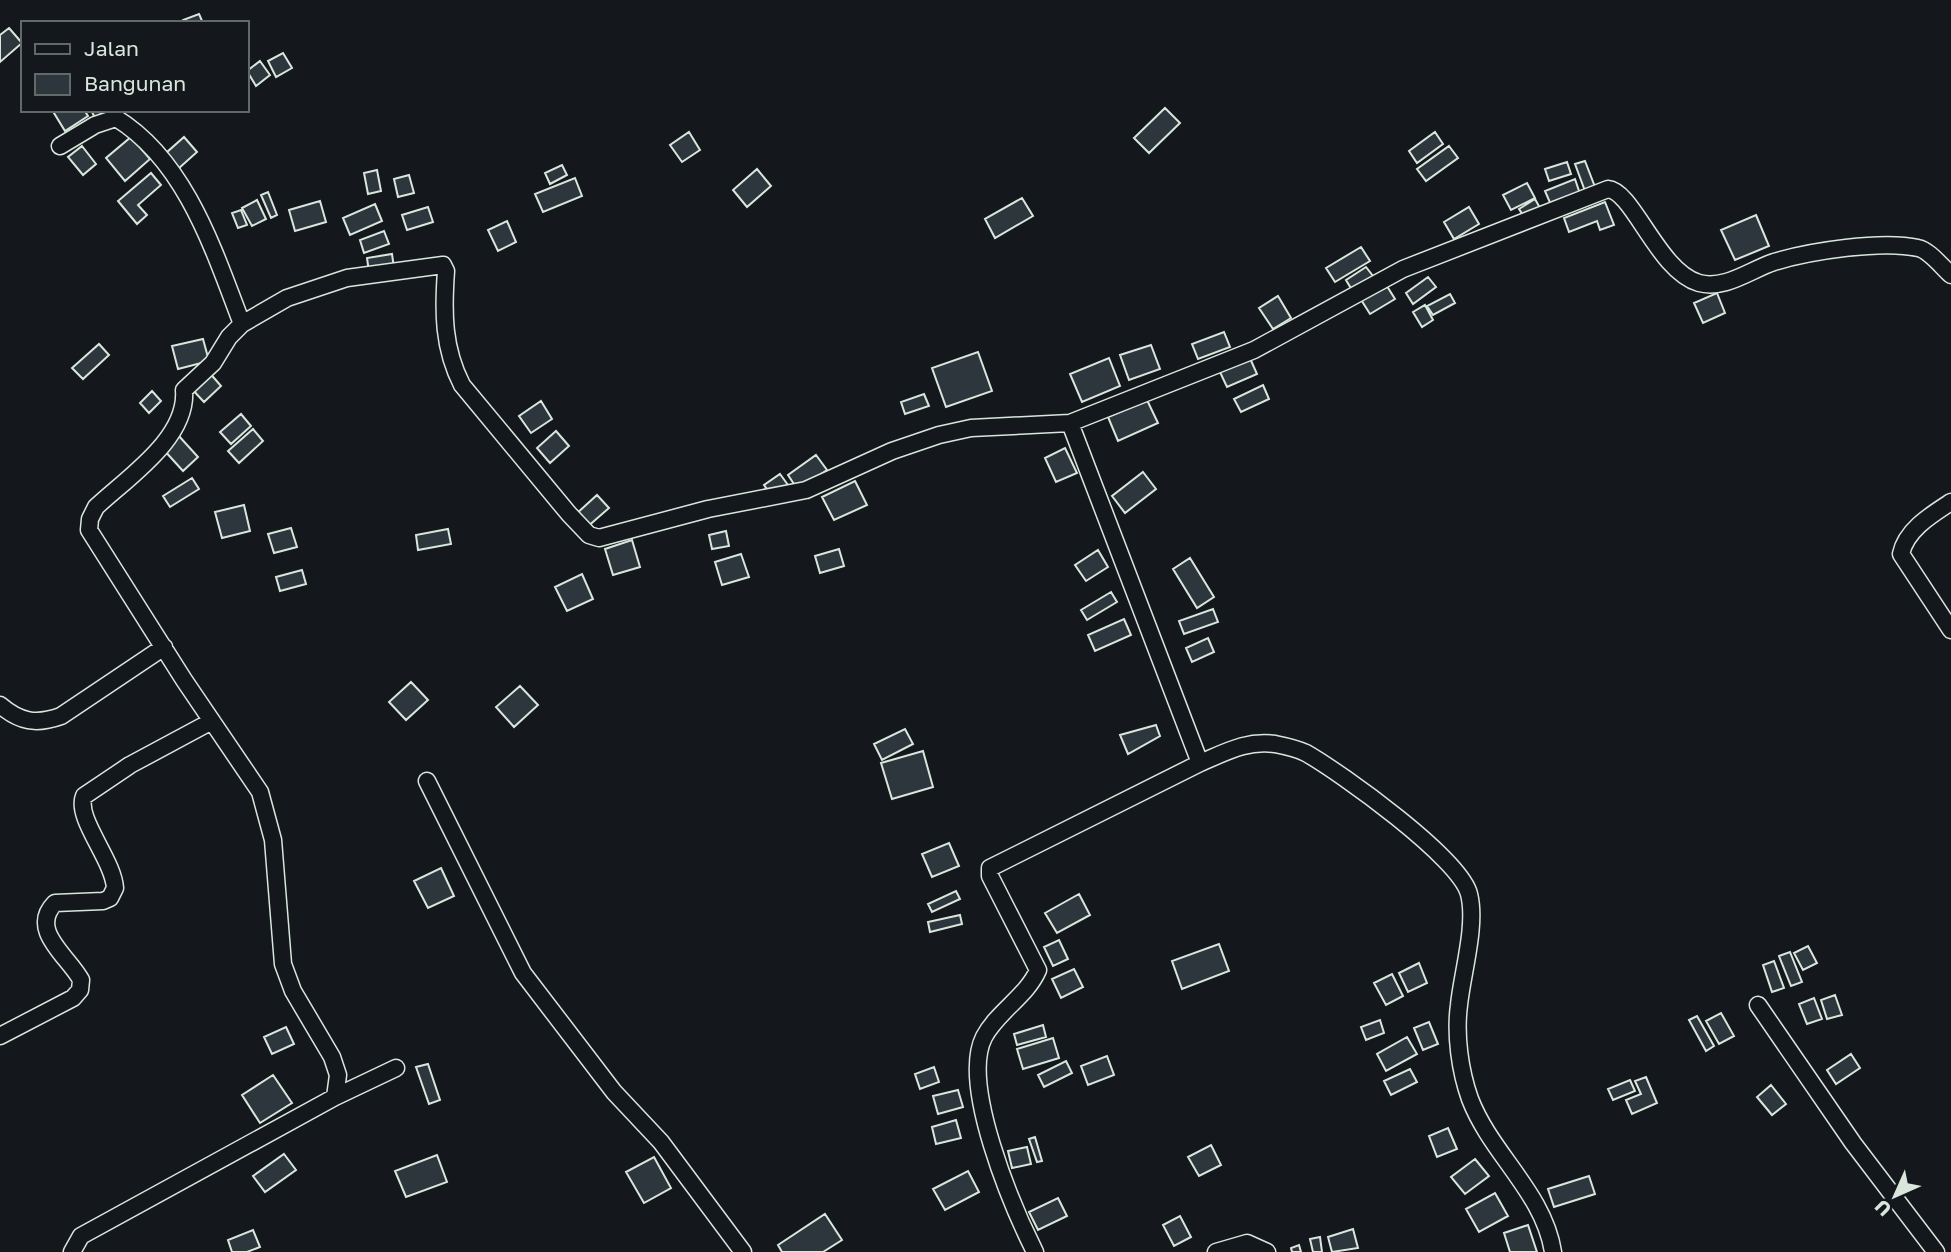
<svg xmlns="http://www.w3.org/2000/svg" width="1951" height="1252" font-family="'Golos Text',sans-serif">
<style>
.building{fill:#2c363c;stroke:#d8e6dc;stroke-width:2}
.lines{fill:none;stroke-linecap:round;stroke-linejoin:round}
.street-casing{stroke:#d8e6dc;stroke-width:19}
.street{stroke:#14181c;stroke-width:16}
</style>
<rect width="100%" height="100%" fill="#14181c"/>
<path class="building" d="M199,14L203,23H184L183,20Z
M9,28L22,43L0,62V35Z
M283,53L292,68L276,77L268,61Z
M260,61L270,75L256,86L247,71Z
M1165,108L1180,123L1149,153L1134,138Z
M59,110H84L88,116L65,131L54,113Z
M91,110H101L102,113L95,118Z
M689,132L700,150L682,162L670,145Z
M1435,132L1443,144L1417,163L1409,151Z
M131,137L150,159L125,181L106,158Z
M184,137L197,152L178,169L166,153Z
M82,146L96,164L83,175L68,157Z
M1449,146L1458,158L1426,181L1417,169Z
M1585,161L1595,187L1585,191L1575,164Z
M1567,162L1571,174L1549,181L1545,169Z
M562,165L567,175L550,184L545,173Z
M757,169L771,186L747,207L733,190Z
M377,170L381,191L368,194L364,173Z
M151,173L161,185L138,205L147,215L137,224L118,201Z
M409,175L414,193L398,197L394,179Z
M575,178L582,196L543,212L535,194Z
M1575,179L1580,194L1551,205L1545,191Z
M1527,183L1535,198L1511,210L1503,195Z
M268,192L277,215L271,218L261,195Z
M1022,198L1033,216L995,238L985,219Z
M1535,199L1540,208L1525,218L1519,209Z
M257,200L266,219L252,226L242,208Z
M320,201L326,222L295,231L289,210Z
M1605,202L1614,225L1600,230L1597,221L1569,232L1564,218Z
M375,204L382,221L350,235L343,218Z
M428,207L433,222L407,230L402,215Z
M1469,207L1479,224L1454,239L1444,222Z
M241,210L247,225L238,228L232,213Z
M1756,215L1769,246L1735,260L1721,230Z
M507,221L516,242L498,251L488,230Z
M384,231L389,244L364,253L360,240Z
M1361,247L1370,261L1335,282L1326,268Z
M392,254L394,268L369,272L367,258Z
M1366,267L1373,276L1352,290L1346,280Z
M1428,277L1436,287L1413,304L1406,293Z
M1385,283L1395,299L1370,314L1360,298Z
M1717,293L1725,313L1703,323L1694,303Z
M1450,294L1455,303L1433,315L1427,306Z
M1278,296L1291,318L1273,329L1259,308Z
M1425,305L1433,320L1422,327L1413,312Z
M1224,332L1230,347L1198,359L1192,344Z
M203,339L209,361L178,369L172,346Z
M99,344L109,355L83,379L72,368Z
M1151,345L1160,369L1129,380L1120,355Z
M978,352L992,391L946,407L932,368Z
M1249,356L1257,374L1227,387L1219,370Z
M1109,358L1120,386L1082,402L1070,374Z
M208,371L221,386L204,402L190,387Z
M1263,385L1269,399L1241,412L1234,399Z
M152,391L161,401L149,413L140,403Z
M924,394L929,406L905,414L901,402Z
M1147,400L1158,423L1118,441L1108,417Z
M541,401L552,419L531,433L519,416Z
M241,414L251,426L231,444L220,432Z
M253,429L263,441L239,463L228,451Z
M556,431L569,446L550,463L537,448Z
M178,435L198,457L183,471L163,449Z
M1065,448L1077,473L1056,482L1045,458Z
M816,455L827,470L798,490L788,475Z
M1143,472L1156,489L1125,513L1112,496Z
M780,474L788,485L772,496L764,485Z
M192,478L199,489L170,507L163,496Z
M855,481L867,505L834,520L822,497Z
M597,495L609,508L586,528L575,515Z
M244,505L250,531L222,538L215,512Z
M291,528L297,547L274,553L268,534Z
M448,529L451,544L418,550L416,535Z
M726,531L729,546L712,549L709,535Z
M632,540L640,567L613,575L605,549Z
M839,549L844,566L820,573L815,556Z
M1098,550L1108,567L1086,581L1075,565Z
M741,554L749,577L722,585L715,562Z
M1190,558L1214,597L1197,608L1173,569Z
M302,570L306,584L280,591L276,577Z
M582,574L593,599L567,611L555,587Z
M1111,592L1117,602L1087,620L1081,610Z
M1213,609L1218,622L1184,634L1179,621Z
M1124,619L1131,635L1095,651L1088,635Z
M1208,638L1214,652L1192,662L1186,648Z
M411,682L428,700L406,720L389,702Z
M520,686L538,705L514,727L496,707Z
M1156,725L1160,736L1128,754L1120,735Z
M905,729L913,744L882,760L874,744Z
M923,751L933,787L892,799L881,763Z
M949,843L959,866L932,877L922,854Z
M441,868L454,896L428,908L414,881Z
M956,891L960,899L932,912L928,904Z
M1079,894L1090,915L1057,933L1045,913Z
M960,915L962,924L930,932L928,922Z
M1059,940L1068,959L1053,966L1044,947Z
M1219,944L1229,971L1182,989L1172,961Z
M1808,946L1817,963L1803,970L1794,953Z
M1790,952L1802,982L1791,986L1779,956Z
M1774,961L1784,988L1772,992L1763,965Z
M1419,963L1427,983L1408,992L1399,973Z
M1074,969L1083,987L1061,998L1052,979Z
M1392,974L1403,996L1386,1005L1374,983Z
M1835,995L1842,1015L1827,1019L1821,1000Z
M1814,998L1822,1019L1807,1024L1799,1004Z
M1721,1013L1734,1036L1719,1044L1706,1021Z
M1697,1016L1714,1046L1706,1051L1689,1020Z
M1380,1020L1384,1033L1366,1040L1361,1027Z
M1429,1022L1438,1044L1423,1050L1414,1028Z
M1043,1025L1046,1037L1017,1045L1014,1034Z
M286,1027L294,1044L272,1054L264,1037Z
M1407,1037L1417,1054L1386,1071L1377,1054Z
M1053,1038L1059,1058L1023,1069L1017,1049Z
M1851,1054L1860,1068L1836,1084L1827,1070Z
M1107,1056L1114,1075L1088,1085L1081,1066Z
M1066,1061L1072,1073L1044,1087L1038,1075Z
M428,1064L440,1100L429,1104L416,1067Z
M934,1067L939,1082L920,1089L915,1074Z
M1410,1069L1417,1082L1391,1095L1384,1081Z
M273,1075L292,1103L260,1123L242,1095Z
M1646,1077L1657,1103L1632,1114L1626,1100L1641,1094L1635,1081Z
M1630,1080L1635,1091L1613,1100L1608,1089Z
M1771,1085L1786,1104L1772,1115L1757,1097Z
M958,1090L963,1107L938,1114L933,1096Z
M956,1120L961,1138L936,1144L932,1127Z
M1448,1128L1457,1149L1437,1157L1429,1136Z
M1035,1137L1042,1161L1037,1162L1029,1139Z
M1211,1145L1221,1165L1199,1176L1188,1157Z
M1027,1147L1031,1164L1012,1168L1008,1151Z
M284,1154L296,1170L265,1192L253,1176Z
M437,1155L447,1182L406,1197L395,1171Z
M654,1157L671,1188L644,1203L626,1172Z
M1475,1159L1489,1176L1465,1194L1451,1177Z
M968,1171L979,1192L945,1210L933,1189Z
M1589,1176L1595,1194L1554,1207L1548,1189Z
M1495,1193L1508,1216L1479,1232L1466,1209Z
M1058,1198L1067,1216L1038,1230L1029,1212Z
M825,1214L842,1240L823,1252H782L778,1245Z
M1180,1216L1191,1237L1174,1246L1163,1225Z
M1528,1225L1537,1252H1510L1504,1233Z
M1353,1229L1358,1248L1332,1252L1328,1237Z
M253,1230L260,1247L247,1252H232L228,1240Z
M1320,1237L1322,1252H1313L1310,1239Z
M1299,1245L1301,1252H1292L1291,1248Z"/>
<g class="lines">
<g class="street-casing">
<path id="street" d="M60,146L95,125L116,118C186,161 214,251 242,324
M1951,502C1931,515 1906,530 1901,554L1951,630
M0,705C20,722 36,725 61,716L164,647
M427,781L523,973L614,1092L661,1142L743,1252
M1758,1005L1853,1143L1936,1252
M0,1036L73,998L80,990L81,980C69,957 28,930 55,903L103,901L110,898L115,888C113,859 75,818 84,796L130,765L212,721
M335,1097L396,1068
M72,1252L81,1236L335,1097L338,1075L332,1057L293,991L283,964L273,840L260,792L184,680L89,530L90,519L96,507C128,477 188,438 184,390L213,363L229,337L242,324L287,298L347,278L443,265L446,271C443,312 443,348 462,385L569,514L589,535L599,538L708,509L806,490L892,451L939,435L971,428L1070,423
M1035,1252C1012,1206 960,1084 984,1037C997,1012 1027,996 1038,970L990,876V868L1200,763
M1216,1252L1247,1243L1267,1252
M1553,1252C1544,1193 1491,1154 1470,1099C1460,1071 1455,1035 1459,1005C1462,974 1477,925 1469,894C1460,858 1341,773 1306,753C1298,749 1285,746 1275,744C1247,740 1226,752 1200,763L1070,423L1254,350L1403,269L1608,189C1633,191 1658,271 1699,283C1725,290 1750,270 1774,262C1810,251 1882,240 1918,248C1929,250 1942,267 1951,275"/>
</g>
<use href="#street" class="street"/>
</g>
<rect x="21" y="21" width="228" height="91" fill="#14181c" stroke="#626a69" stroke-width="2"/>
<rect x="35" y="44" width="35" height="10" fill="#14181c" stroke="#626a69" stroke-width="2"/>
<text x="84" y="56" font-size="21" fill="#d8e6dc">Jalan</text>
<rect x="35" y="74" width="35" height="21" fill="#2c363c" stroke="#626a69" stroke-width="2"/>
<text x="84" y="91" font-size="21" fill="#d8e6dc">Bangunan</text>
<g transform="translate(1895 1196) rotate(225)" stroke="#14181c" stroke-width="5" paint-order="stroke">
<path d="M0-5L12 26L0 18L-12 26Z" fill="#d8e6dc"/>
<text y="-10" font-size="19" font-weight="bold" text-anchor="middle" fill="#d8e6dc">U</text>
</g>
</svg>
